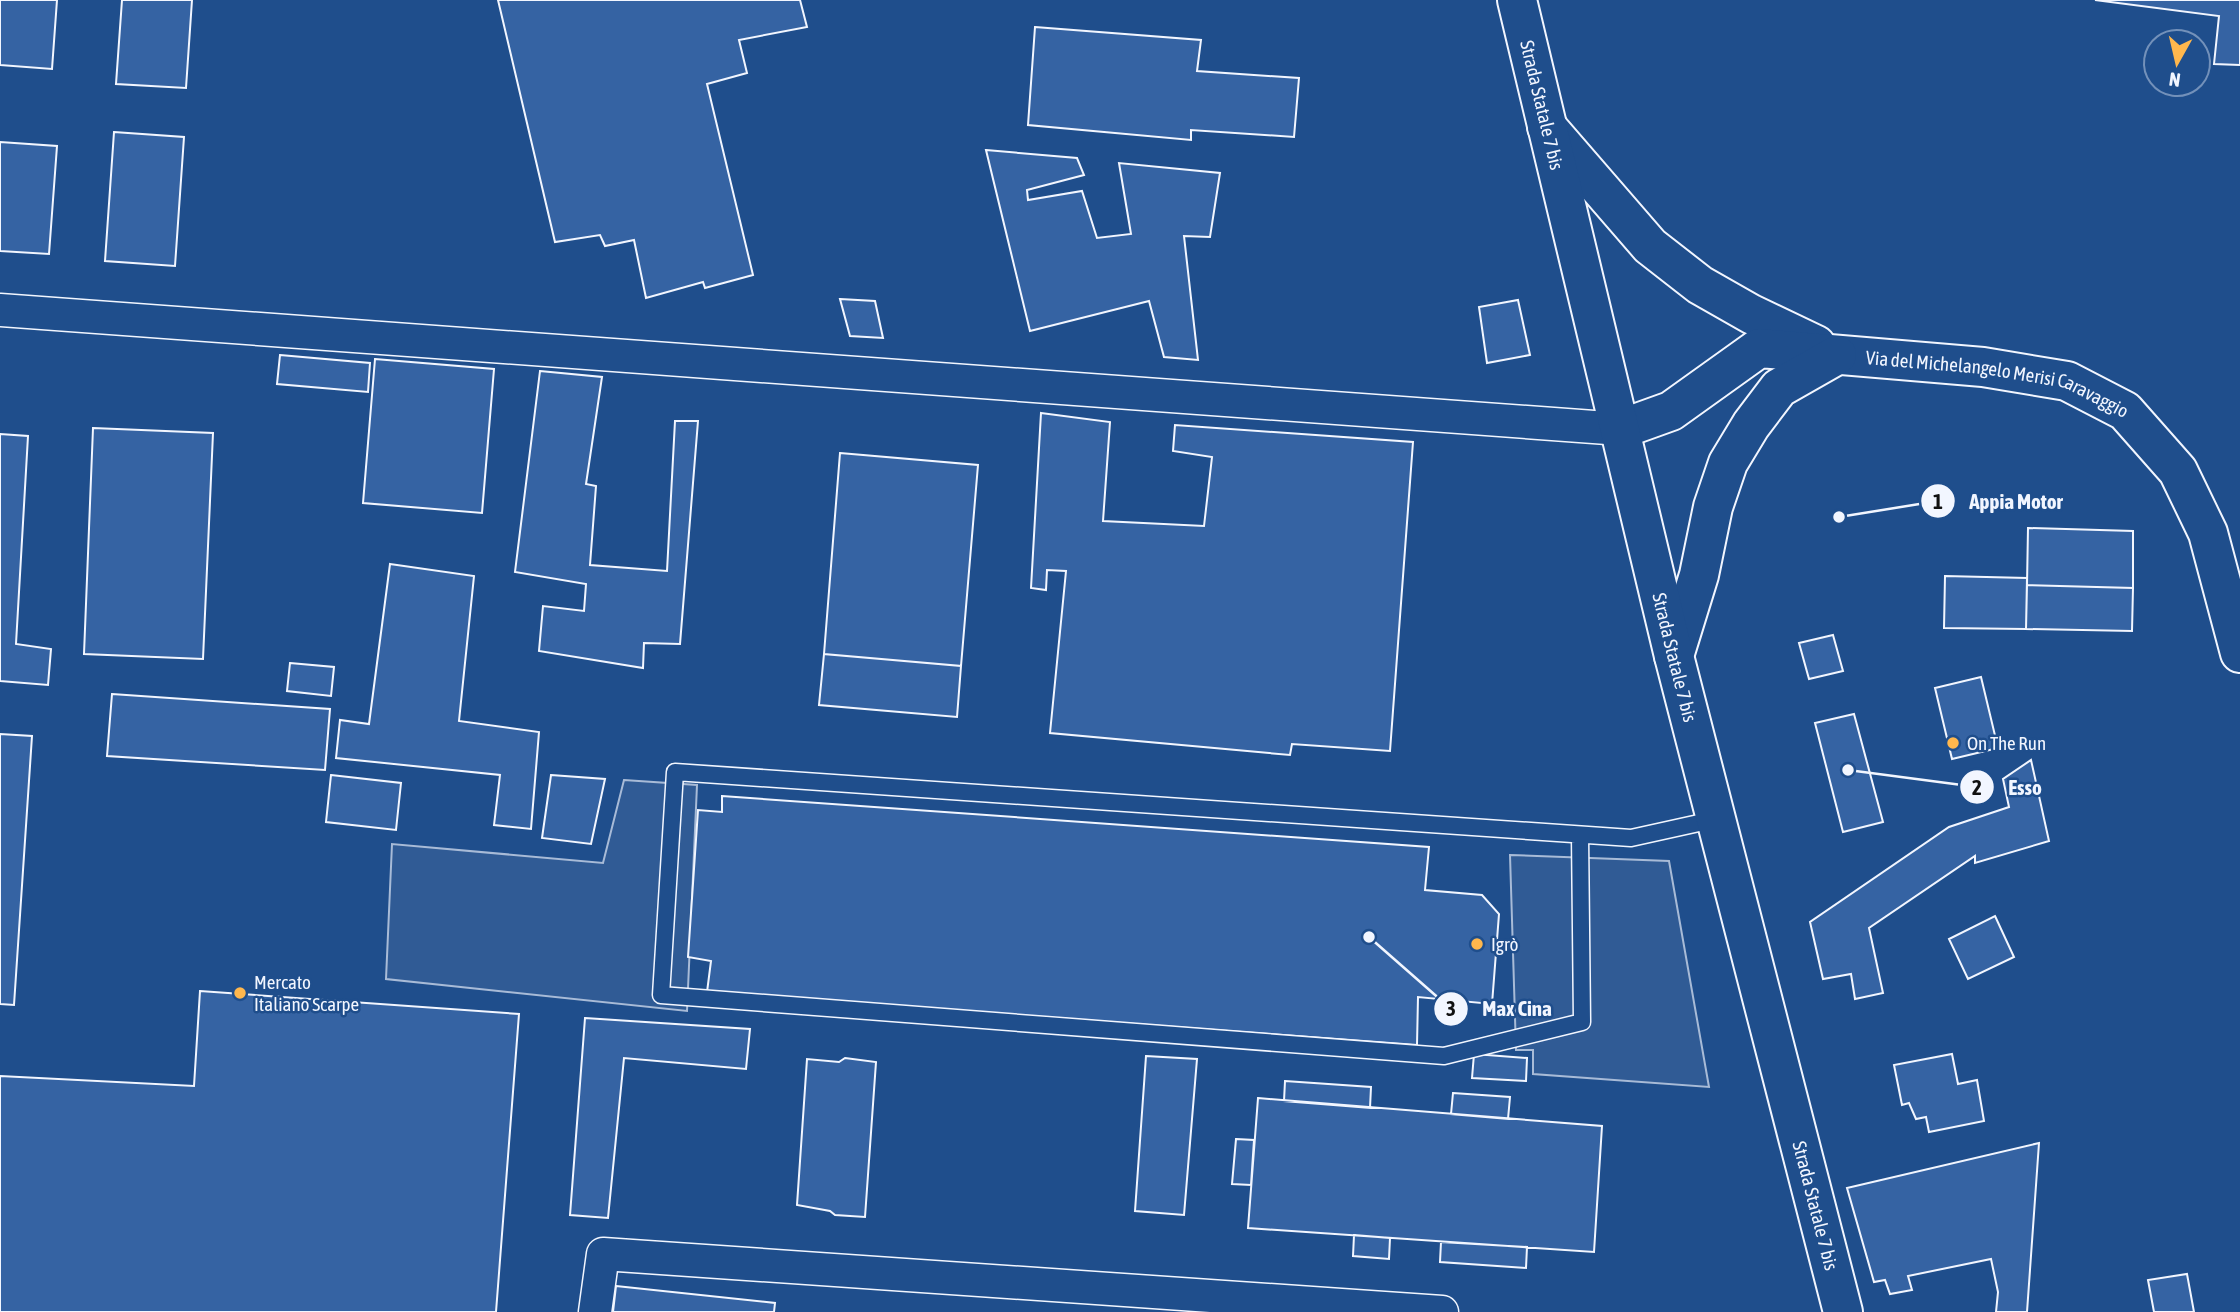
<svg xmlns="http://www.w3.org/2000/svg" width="2240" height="1312" font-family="'Asap Condensed',sans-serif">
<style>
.parking{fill:#305b95;stroke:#a8bbd7;stroke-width:2}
.building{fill:#3563a3;stroke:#f2f6ff;stroke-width:2}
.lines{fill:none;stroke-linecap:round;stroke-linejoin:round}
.lane-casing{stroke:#f2f6ff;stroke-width:19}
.street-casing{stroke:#f2f6ff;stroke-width:35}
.secondary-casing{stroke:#f2f6ff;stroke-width:42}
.primary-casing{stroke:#f2f6ff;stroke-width:42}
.lane{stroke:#1f4e8c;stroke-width:16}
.street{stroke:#1f4e8c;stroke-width:32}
.secondary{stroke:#1f4e8c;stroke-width:38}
.primary{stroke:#1f4e8c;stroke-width:38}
.poi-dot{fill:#ffb74d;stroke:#1f4e8c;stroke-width:2.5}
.labels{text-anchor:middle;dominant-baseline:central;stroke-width:5;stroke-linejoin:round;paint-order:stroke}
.street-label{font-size:19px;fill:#f2f6ff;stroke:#1f4e8c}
.poi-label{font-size:19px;fill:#f2f6ff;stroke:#1f4e8c;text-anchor:start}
.leader{fill:none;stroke:#f2f6ff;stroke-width:2.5}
.callout-dot{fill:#f2f6ff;stroke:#1f4e8c;stroke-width:2.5}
.mark-label{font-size:21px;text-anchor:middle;font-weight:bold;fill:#111}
.callout-label{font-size:21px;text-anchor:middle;font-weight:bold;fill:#f2f6ff;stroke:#1f4e8c;stroke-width:5;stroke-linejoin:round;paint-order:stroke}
</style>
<rect width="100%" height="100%" fill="#1f4e8c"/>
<path class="parking" d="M624,780L697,785L687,1011L386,979L392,844L603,863Z
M1510,855L1669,861L1709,1087L1533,1074V1050H1516Z"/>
<path class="building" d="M0,0H57L52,69L0,65Z
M122,0H192L186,88L116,84Z
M498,0H800L807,27L739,40L747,73L707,84L753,275L705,288L703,282L646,298L634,240L605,246L600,235L555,242Z
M2095,0H2240V65L2214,64L2219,16Z
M1035,27L1201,40L1197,71L1299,78L1294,137L1191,130V140L1028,125Z
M114,132L184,137L175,266L105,261Z
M0,142L57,146L49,254L0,251Z
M986,150L1077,158L1084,175L1027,190L1028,200L1082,191L1097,238L1131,234L1119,163L1220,173L1210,237L1184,236L1198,360L1164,357L1149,301L1030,331Z
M840,299L875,301L883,338L850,336Z
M1518,300L1530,355L1487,363L1479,307Z
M280,355L370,363L368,392L277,384Z
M375,359L494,369L482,513L363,503Z
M540,371L602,377L586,484L596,486L590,565L667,571L675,421H698L680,644L644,643L643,668L539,651L543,606L584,611L586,584L515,572Z
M1041,413L1110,422L1103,521L1204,526L1212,457L1173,451L1175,425L1413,442L1390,751L1292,744L1290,755L1050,733L1066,571L1047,570L1046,590L1031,588Z
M93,428L213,433L203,659L84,654Z
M0,434L28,436L16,644L51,649L48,685L0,681Z
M840,453L978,465L961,666L824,654Z
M2028,528L2133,531V588L2027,585Z
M390,564L474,576L459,721L539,732L531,829L494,825L500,775L336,758L340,720L369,724Z
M1945,576L2027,578L2026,629L1944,628Z
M2027,585L2133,588L2132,631L2026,629Z
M1833,635L1843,671L1809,679L1799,643Z
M824,654L961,666L957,717L819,705Z
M290,663L334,667L331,696L287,691Z
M1981,677L1998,748L1952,759L1935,688Z
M112,694L330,709L325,770L107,756Z
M1854,714L1883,822L1843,832L1815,723Z
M0,734L32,736L14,1005L0,1004Z
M2031,760L2049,841L1975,863V856L1869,928L1883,993L1855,999L1851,974L1823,979L1810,922L1949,827L2009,807L2003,779Z
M331,775L401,783L396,830L326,822Z
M551,775L605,779L591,844L542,838Z
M722,796L1429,847L1425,890L1482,895L1499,914L1492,1004L1418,997L1417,1045L707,992L711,961L688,957L698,810L722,812Z
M1995,916L2014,957L1968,979L1949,939Z
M200,991L519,1014L496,1312H0V1076L194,1086Z
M585,1018L750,1029L746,1069L624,1058L608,1218L570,1215Z
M1474,1054L1527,1058L1526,1081L1472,1078Z
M1952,1054L1958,1084L1977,1080L1984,1121L1929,1132L1926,1117L1916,1119L1909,1103L1902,1105L1894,1065Z
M1146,1056L1197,1059L1184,1215L1135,1211Z
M845,1058L876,1062L865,1217L835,1215L830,1211L797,1205L807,1059L839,1062Z
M1285,1081L1371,1087L1370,1108L1284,1101Z
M1453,1093L1510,1097L1508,1119L1451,1114Z
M1258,1098L1602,1126L1594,1252L1248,1228Z
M1236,1139L1254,1140L1251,1185L1232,1184Z
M2039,1143L2027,1312H1996L1998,1292L1991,1259L1908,1276L1912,1290L1890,1294L1885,1280L1874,1282L1847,1188Z
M1354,1235L1390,1238L1389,1259L1353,1256Z
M1441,1242L1527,1247L1526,1268L1440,1262Z
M2187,1274L2194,1312H2154L2148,1280Z
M616,1286L775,1303L774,1312H613Z"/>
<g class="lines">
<g class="lane-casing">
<path id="lane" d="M1580,835L1582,1022L1444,1056L661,995L675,772L1631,838L1717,819"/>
</g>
<g class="street-casing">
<path id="street" d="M0,310L1621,429
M595,1312L603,1254L1442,1312"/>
</g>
<g class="secondary-casing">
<g id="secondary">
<path d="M1547,127L1650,246L1700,285L1751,314L1816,345"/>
<path id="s1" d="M1621,429L1671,411L1759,348L1983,367L2067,381L2125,411L2178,471L2208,533L2240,653"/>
<path d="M1674,656L1699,575L1713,507L1728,463L1751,425L1779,388L1837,355"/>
</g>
</g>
<g class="primary-casing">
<g id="primary">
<path id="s2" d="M1517,0L1674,656L1843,1312"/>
</g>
</g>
<use href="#lane" class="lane"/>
<use href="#street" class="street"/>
<use href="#secondary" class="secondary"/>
<use href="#primary" class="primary"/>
</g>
<g class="poi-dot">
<circle cx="1953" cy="743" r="7"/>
<circle cx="1477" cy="944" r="7"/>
<circle cx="240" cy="993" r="7"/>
</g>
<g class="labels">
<g class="street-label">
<text stroke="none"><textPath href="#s2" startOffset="108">Strada Statale 7 bis</textPath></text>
<text stroke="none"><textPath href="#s1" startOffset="404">Via del Michelangelo Merisi Caravaggio</textPath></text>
<text stroke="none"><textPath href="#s2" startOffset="676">Strada Statale 7 bis</textPath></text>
<text stroke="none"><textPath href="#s2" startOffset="1242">Strada Statale 7 bis</textPath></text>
</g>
<g class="poi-label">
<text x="1967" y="743">On The Run</text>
<text x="1491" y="944">Igrò</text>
<text x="254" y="982">Mercato<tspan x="254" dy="22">Italiano Scarpe</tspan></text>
</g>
</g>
<path class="leader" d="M1839 517L1938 501M1848 770L1977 787M1369 937L1451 1009"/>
<g class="callout-dot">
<circle cx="1839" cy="517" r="7"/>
<circle cx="1848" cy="770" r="7"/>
<circle cx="1369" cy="937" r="7"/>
<circle cx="1938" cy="501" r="18"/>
<circle cx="1977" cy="787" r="18"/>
<circle cx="1451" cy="1009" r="18"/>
</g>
<g class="mark-label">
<text x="1938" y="509">1</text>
<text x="1977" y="795">2</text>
<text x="1451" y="1016">3</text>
</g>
<g class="callout-label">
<text x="2016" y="509">Appia Motor</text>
<text x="2025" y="795">Esso</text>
<text x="1517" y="1016">Max Cina</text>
</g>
<g transform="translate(2177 63) rotate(188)"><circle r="33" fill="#1f4e8c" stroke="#7391ba" stroke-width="2"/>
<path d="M0-5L12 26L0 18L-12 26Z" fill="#ffb74d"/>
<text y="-10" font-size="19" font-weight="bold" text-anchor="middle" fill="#f2f6ff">N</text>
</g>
</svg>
